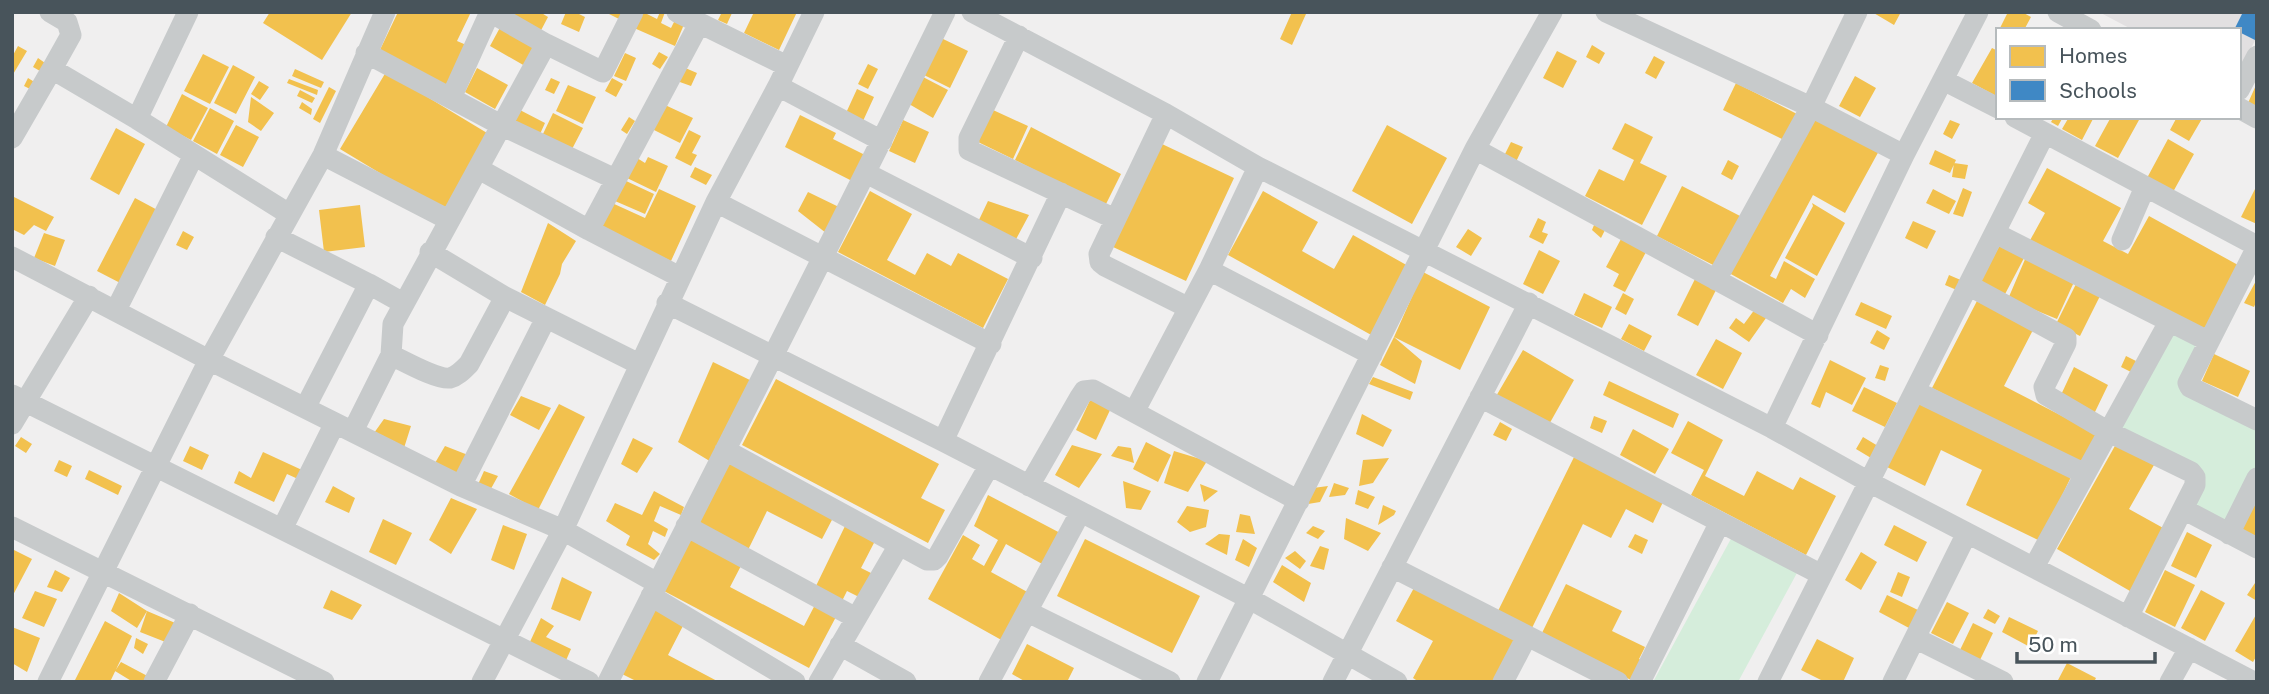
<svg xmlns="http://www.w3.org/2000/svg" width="2269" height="694" font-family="'Public Sans',sans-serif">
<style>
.education{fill:#e2e0e1}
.green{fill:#d5eddb}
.homes{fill:#f2c14e}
.schools{fill:#3f88c5}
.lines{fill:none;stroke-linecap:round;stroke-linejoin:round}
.minor{stroke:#c7cacb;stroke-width:21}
</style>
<rect width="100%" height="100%" fill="#f0efef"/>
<path class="education" d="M2099,12H2257V37L2239,70V30H2133Z"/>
<path class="green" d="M2170,326L2197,341L2182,386L2257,422V472L2228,529L2187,509L2197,487L2113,430Z
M1733,535L1798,571L1738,682H1653Z"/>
<path class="homes" d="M270,12H352L322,60L263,23Z
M398,12H471L457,41L471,47L450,90L378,54Z
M508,12H540L548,17L537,38Z
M566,12H575L585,17L579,32L561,24Z
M605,12H625L621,20Z
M643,12L657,19L660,12H665L661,23L671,28L676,18L685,22L675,46L634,28Z
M722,12L732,13L727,24L718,20Z
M754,12H797L779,50L744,33Z
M1292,12L1306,14L1292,45L1280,39Z
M1872,12H1901L1894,25Z
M2008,12H2022L2031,17L2024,30H1999Z
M503,22L538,42L525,66L490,46Z
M941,38L968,51L950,88L924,75Z
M1592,45L1605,53L1599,64L1586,57Z
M18,46L27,51L12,76V57Z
M1992,48L1998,51V97L1972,83Z
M1557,51L1577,61L1563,88L1543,78Z
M659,52L668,57L660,69L652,64Z
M625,53L636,58L626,81L614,76Z
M203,54L229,67L210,104L184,91Z
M1654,56L1665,62L1656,79L1645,73Z
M38,58L45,63L40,71L33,67Z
M868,64L878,69L868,89L858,84Z
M233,65L255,77L236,114L214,103Z
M683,67L697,73L691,86L677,81Z
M477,68L508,85L495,109L465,92Z
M295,69L324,82L321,88L292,76Z
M386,72L492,136L446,213L340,149Z
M1855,76L1876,88L1860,117L1839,106Z
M923,77L948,90L933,118L909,104Z
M28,78L36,83L32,90L24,86Z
M551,78L560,82L554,94L545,90Z
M612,78L623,84L616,97L605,91Z
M289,79L318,90L317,95L287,83Z
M259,81L269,87L260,100L251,94Z
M1736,83L1797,114L1784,140L1723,110Z
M2257,83V108L2248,103Z
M568,85L596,97L583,124L556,111Z
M329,87L336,91L320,123L313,119Z
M857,89L874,97L863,121L846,113Z
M300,90L315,98L312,103L297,96Z
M182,94L208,108L191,140L166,127Z
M251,97L274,113L261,131L248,122Z
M302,102L312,109L311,115L299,108Z
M665,105L693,118L680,143L652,129Z
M210,108L234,121L217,154L193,141Z
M518,109L545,123L540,134L513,120Z
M993,110L1028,126L1013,159L978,142Z
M553,113L583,128L571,151L542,136Z
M1815,114L1880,149L1845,213L1813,195L1770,276L1776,279L1784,261L1815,279L1805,298L1791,289L1783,303L1729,273Z
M800,115L836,133L833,139L871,158L858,184L785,147Z
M629,117L635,121L627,134L621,130Z
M2054,117H2063L2058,126L2051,122Z
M2069,117H2094L2082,140L2062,129Z
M2111,117H2134L2139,120L2118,158L2095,146Z
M2177,117H2203L2189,141L2170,130Z
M903,120L929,132L915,163L889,151Z
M1950,120L1960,124L1952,139L1943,134Z
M1625,123L1653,137L1640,163L1667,176L1642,225L1585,196L1599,169L1624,181L1634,160L1612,149Z
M236,125L259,137L243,167L220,155Z
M1387,125L1447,158L1412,224L1352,191Z
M1031,127L1121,174L1105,206L1015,160Z
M116,128L145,144L119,195L90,179Z
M689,130L701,136L692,153L697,155L691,166L675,158Z
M2168,139L2194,154L2173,192L2147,178Z
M1511,142L1523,147L1515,164L1503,158Z
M1162,144L1234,178L1186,281L1113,247Z
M1935,150L1956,160L1950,173L1929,164Z
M648,157L668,166L656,192L627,178L637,158L645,163Z
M1728,160L1739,166L1732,180L1721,174Z
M1954,163L1968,165L1965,179L1952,177Z
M695,167L712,175L706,185L690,177Z
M2047,168L2121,208L2103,241L2128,254L2149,216L2238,265L2202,334L2028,244L2045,213L2028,203Z
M624,180L654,194L645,214L615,201Z
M2257,185V224L2241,217Z
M1682,186L1742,217L1717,267L1657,236Z
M1963,188L1972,192L1963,217L1953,214Z
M659,189L696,206L671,261L601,228L612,203L645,218Z
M1933,189L1956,201L1949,214L1926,203Z
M870,191L912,214L887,260L915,275L927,253L951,266L958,253L1008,279L983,328L838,252Z
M1263,191L1318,222L1302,251L1334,269L1353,235L1410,267L1373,336L1228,255Z
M808,192L841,208L826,233L798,211Z
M12,196L54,217L46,231L34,225L24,235L12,229Z
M135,198L163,213L126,286L97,271Z
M988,201L1029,215L1015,241L978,222Z
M1812,203L1845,223L1817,276L1785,258L1813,206Z
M360,205L365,247L324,252L319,210Z
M1538,218L1546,222L1542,232L1548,234L1543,244L1529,237Z
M1596,220L1607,226L1601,238L1592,230Z
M1913,221L1936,231L1927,249L1905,238Z
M548,223L576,241L562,264L560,274L545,305L521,292Z
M1468,229L1482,238L1471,256L1456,247Z
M183,231L194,237L187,250L176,245Z
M44,233L65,240L55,266L34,258Z
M1621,239L1646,252L1625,292L1613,286L1619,274L1606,267Z
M2000,245L2024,258L2004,296L1979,282Z
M1539,250L1560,261L1543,294L1523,284Z
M2026,257L2074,282L2057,319L2008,299Z
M1423,272L1490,307L1460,370L1394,337Z
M1949,275L1963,281L1959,291L1945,285Z
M1695,279L1716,290L1698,326L1677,315Z
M2257,279V300L2254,307L2244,303Z
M2077,282L2101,294L2080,336L2056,324Z
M1584,293L1612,307L1602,328L1574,315Z
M1623,293L1634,299L1626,315L1615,309Z
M1978,299L2034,328L2004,386L2097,434L2082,465L1932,388Z
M1861,302L1892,316L1886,329L1855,315Z
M1755,309L1766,318L1749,342L1729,328L1736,318L1744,324Z
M1629,324L1652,336L1644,351L1621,339Z
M1877,330L1890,338L1884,350L1870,343Z
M1394,337L1422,361L1415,384L1380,365Z
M1716,339L1742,353L1723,389L1696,375Z
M1523,350L1574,380L1547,428L1495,398Z
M2214,354L2250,371L2238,397L2202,381Z
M2126,356L2136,361L2131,372L2121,367Z
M1830,360L1866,378L1852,405L1826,392L1820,408L1811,404Z
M713,362L756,383L713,463L678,442Z
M1880,365L1889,368L1885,381L1875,378Z
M2074,367L2108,385L2094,414L2060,397Z
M1373,377L1413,392L1410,400L1369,384Z
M776,379L939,464L921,498L945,510L928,543L742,445Z
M1609,381L1679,414L1673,428L1603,395Z
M1864,387L1897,403L1885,427L1852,411Z
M521,396L551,408L539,430L510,415Z
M1091,398L1111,408L1096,440L1076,430Z
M1917,403L2071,477L2040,541L1966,505L1982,470L1941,450L1925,486L1887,467Z
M559,404L585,417L538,510L509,494Z
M1362,414L1392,430L1383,447L1356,434Z
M1594,416L1607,421L1602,433L1590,428Z
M384,419L411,426L404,448L374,433Z
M1688,421L1723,440L1705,476L1744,496L1757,471L1793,490L1800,477L1836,496L1806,555L1691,495L1704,470L1671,453Z
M1500,422L1512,429L1506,441L1493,435Z
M1633,429L1669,449L1655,474L1620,455Z
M21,437L32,444L26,453L15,446Z
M1863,437L1878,446L1871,458L1856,449Z
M633,438L653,448L637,473L621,464Z
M1146,442L1171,455L1158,482L1133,469Z
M2116,444L2154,465L2129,509L2165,529L2130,591L2057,549Z
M1072,445L1102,454L1079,488L1055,475Z
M190,446L209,455L202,470L183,461Z
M445,446L468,455L457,475L435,463Z
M1118,446L1131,448L1134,463L1111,456Z
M1174,451L1207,461L1188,492L1164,483Z
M263,452L302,470L298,479L287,474L274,502L234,483L239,471L251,478Z
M1575,455L1664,500L1653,523L1626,509L1611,538L1583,524L1532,628L1498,611Z
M1389,458L1373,483L1359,486L1363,460Z
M59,460L72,466L67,477L54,471Z
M728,462L834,516L822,539L767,511L748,550L697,524Z
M89,470L122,486L118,495L85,479Z
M484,471L498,476L488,494L476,489Z
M1123,481L1151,491L1141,510L1126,508Z
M1334,483L1349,488L1345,495L1329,497Z
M1200,484L1218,491L1204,502Z
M333,486L355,498L349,513L325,502Z
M1328,486L1320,502L1308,504L1313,488Z
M1358,490L1375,497L1368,509L1355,504Z
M654,491L684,507L681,515L660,506L654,521L668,529L665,537L653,531L648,544L660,554L654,560L626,545L630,536L606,521L615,503L642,515Z
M988,495L1064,535L1044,565L1006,544L991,572L1031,594L1005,642L928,599L963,535L980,545L972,559L984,566L998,540L974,526Z
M451,498L477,509L451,554L429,540Z
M2257,498V538L2241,530Z
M1383,505L1396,511L1394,515L1378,525Z
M1187,506L1209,510L1206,527L1190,532L1177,522Z
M1240,514L1250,516L1255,534L1236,532Z
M1346,518L1381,533L1368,551L1344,539Z
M383,519L412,533L396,565L369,552Z
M846,524L876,539L861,568L875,575L863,599L847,591L842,601L815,588Z
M503,525L527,534L514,570L491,560Z
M1894,525L1927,542L1917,562L1884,545Z
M1313,526L1325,531L1318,539L1306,533Z
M2187,532L2212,545L2196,578L2171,566Z
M694,533L744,560L730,587L804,626L817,601L838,613L809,668L664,591Z
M1219,534L1230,535L1227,555L1205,544Z
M1635,534L1648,540L1642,554L1628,547Z
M1085,539L1200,596L1172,653L1057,596Z
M1243,539L1257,548L1249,567L1235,560Z
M1320,546L1329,549L1324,570L1310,566Z
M12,549L32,559L12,597Z
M1295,551L1306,561L1300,569L1285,558Z
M1861,552L1877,562L1861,590L1845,580Z
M1282,565L1311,583L1304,602L1273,582Z
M55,570L70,578L62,592L47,587Z
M2165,570L2195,585L2175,627L2145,612Z
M1898,572L1910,577L1902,597L1890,592Z
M562,577L592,592L580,621L551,609Z
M2257,580V601L2247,595Z
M1566,584L1622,611L1612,631L1645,647L1639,659L1645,662L1635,682L1541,635Z
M1415,586L1516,641L1494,682H1419L1413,678L1433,641L1396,621Z
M331,590L362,605L352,620L323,608Z
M2201,590L2225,603L2205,641L2181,628Z
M35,591L57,599L44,627L22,618Z
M119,593L147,611L180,625L168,643L140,632L147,611L137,628L111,611Z
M1887,595L1918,610L1909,628L1879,612Z
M1947,602L1969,613L1953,644L1931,633Z
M656,607L685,622L668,655L719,682H638L622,674Z
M1988,609L2000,616L1995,624L1983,618Z
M2257,613V655L2253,662L2235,651Z
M2009,617L2038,631L2030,647L2002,632Z
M541,618L554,626L546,637L571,649L564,665L529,644Z
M105,621L132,636L110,682H74Z
M1973,623L1993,633L1980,660L1960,650Z
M12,627L40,638L27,672L12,663Z
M136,638L148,644L143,654L134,648Z
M1817,639L1854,658L1843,682H1825L1801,670Z
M1027,644L1074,668L1067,682H1026L1012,674Z
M121,662L155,680L133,682L115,671Z
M2067,663L2096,678L2094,682H2057Z"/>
<path class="schools" d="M2243,12H2257L2255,40L2239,32V30H2234Z"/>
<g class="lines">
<path class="minor" d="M50,12L67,22L71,35L52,69
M188,12L137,119L289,214
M490,12L546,44
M677,12L787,66
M972,12L1166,114L1258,167L1772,428L1869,482L2254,682
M1606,12L1811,107L1857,12
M2058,12L2091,30
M1019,36L969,138V150L1115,219
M366,53L501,125L615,179
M1945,81L1998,108
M778,86L882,141
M2239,90L2257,56
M451,98L490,12
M2239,108L2257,118
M1166,114L1099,254L1100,262L1105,266L1189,308
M2015,117L2257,246
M12,138L52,69L137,119
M1475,149L1818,335
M323,155L449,220
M479,169L589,230L680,277
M866,173L1032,258
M716,202L991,344
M589,230L699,24
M1995,233L2208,341
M276,237L369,284L305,408
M2122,240L2145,187
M2257,247L2188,383L2190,387L2257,420
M430,252L505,297L639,364
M12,257L209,360L461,486L563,530L657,583
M1209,270L1372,355
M1716,280L1811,107L1904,155
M369,284L403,303
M1968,285L2066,338V343L2044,387L2046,395L2109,432L2191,472L2195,477V485L2128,617
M667,303L943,441L1250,599L1397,682
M116,310L194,155
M391,355C404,361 437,380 450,378C458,376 464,369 469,364L505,297
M1915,391L2085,474
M12,395L589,682
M1480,397L1720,522
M1134,412L1209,270L1258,167
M12,424L89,296
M1772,428L1904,155L1978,12
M353,431L391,355L393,324L546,44L603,72L633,12
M943,441L1061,193
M725,450L927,560H934L938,556L989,466
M461,486L546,318
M1029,486L1080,397L1084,391L1093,390L1299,501
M2183,509L2257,548
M686,526L856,618
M12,527L324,682
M282,529L335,423
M2229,534L2257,478
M1392,567L1618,682
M2034,567L2169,322
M651,596L795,682
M1028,612L1170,682
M1915,638L2003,682
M840,645L906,682
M48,682L209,360L323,155L385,12
M154,682L190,614
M482,682L563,530L716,202L778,86L814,12
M608,682C720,459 835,237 945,12
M819,682L899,545
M989,682L1080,513
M1207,682L1475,149L1552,12
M1333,682L1529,303
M1503,682L1527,636
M1640,682L1720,522L1822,575
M1768,682L2045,133
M1893,682L1967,533
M2170,682L2189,648"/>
</g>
<rect width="2269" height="694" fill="none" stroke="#48545b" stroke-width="28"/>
<rect x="1996" y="28" width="245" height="91" fill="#ffffff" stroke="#b6bbbd" stroke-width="2"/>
<rect x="2010" y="46" width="35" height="21" fill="#f2c14e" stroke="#b6bbbd" stroke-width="2"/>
<text x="2059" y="63" font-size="21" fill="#48545b">Homes</text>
<rect x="2010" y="80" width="35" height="21" fill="#3f88c5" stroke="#b6bbbd" stroke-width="2"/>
<text x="2059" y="98" font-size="21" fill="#48545b">Schools</text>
<path d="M2017 652v10h138v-10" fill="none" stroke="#48545b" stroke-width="3.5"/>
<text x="2028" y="652" font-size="21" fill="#48545b" stroke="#ffffff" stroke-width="5" paint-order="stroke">50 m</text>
</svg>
